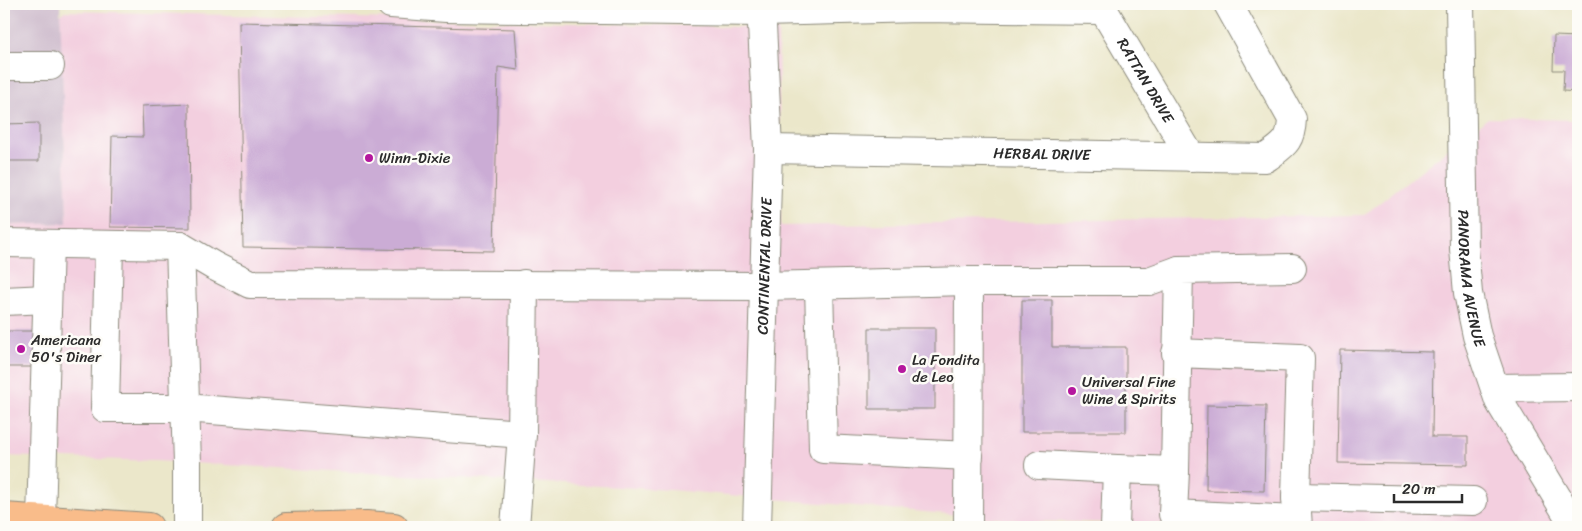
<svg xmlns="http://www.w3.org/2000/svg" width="1582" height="531" font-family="Sriracha,sans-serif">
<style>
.built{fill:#f3cfdf}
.industrial{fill:#cfbdce}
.building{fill:#cbacd5}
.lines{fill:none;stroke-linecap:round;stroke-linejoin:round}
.minor-casing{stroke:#8b897a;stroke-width:30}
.highway-casing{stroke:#8b897a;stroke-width:30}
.minor{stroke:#fff;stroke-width:28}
.highway{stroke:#f9bc8a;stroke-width:28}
.poi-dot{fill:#b5179e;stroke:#fdfcf7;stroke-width:2}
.labels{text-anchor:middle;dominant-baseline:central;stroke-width:5;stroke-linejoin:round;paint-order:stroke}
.street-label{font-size:15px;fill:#2b2b2b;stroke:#fdfcf7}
.poi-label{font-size:15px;fill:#2b2b2b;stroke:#fdfcf7;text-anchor:start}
</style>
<rect width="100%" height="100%" fill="#fdfcf7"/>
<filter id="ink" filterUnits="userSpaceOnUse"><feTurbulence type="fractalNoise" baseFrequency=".02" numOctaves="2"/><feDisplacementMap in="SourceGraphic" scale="10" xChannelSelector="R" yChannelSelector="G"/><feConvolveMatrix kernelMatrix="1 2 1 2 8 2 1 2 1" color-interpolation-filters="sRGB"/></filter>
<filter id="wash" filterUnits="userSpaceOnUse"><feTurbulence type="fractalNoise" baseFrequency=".0096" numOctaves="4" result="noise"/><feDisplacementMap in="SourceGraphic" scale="20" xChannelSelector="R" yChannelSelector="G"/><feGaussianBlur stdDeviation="1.12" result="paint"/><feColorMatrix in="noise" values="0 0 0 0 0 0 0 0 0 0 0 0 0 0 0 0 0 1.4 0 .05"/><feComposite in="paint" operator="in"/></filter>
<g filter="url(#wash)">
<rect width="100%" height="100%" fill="#ebe7ca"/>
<path class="built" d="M65,11L778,28L781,226L1364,215L1488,118L1578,120V527H1316L1029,521L671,490L155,461L4,456V225L67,223L60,15Z"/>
<path class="industrial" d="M4,4H60L67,223L4,225Z"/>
<g id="blocks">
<path class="building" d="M239,22L515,29L518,70L498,67L494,251L243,247Z
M1554,36L1578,37V92L1563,91L1564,70H1553Z
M189,104L190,228L110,227L112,136L143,137L142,106Z
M39,123V161H4V124Z
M1022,300H1052V347H1126V432H1022Z
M869,328H935V409H869Z
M4,331H39V367H4Z
M1340,350L1433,352L1432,437H1468V465L1338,463Z
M1207,405L1266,406L1264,491L1206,490Z"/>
</g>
</g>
<g filter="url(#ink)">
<use href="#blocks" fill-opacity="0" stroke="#8b897a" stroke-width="1"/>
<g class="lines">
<g class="minor-casing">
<g id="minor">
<path d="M391,4L446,8L762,12L919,8L1103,10"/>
<path id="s1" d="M1100,4L1191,157"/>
<path id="s2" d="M1460,4L1464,249L1468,293L1477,336L1499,401L1575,527"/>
<path d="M4,66H50"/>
<path id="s3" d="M768,149L1266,158C1283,145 1291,143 1292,119L1228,4"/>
<path d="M4,243L180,246L214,266L250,284L764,286L969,281"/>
<path d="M109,245L105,408H185L522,434"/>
<path d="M180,246L187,463V527"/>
<path d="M819,285L823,449L969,456"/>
<path d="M4,301L47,299"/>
<path d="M1176,353L1300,358L1296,497L1298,527"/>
<path d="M1495,388L1578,387"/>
<path d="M1039,465L1117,469"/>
<path d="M1175,471L1173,514L1297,520"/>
<path d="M1296,497L1473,501"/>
<path d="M41,519L49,244"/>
<path d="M515,527L522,434L524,284"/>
<path id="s4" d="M757,527L768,149L761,4"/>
<path d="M968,527L969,281H1149L1179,270"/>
<path d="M1115,527L1117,469L1175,471L1179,270L1292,268"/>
</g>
</g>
<g class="highway-casing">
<path id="highway" d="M4,517L149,527
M286,527L366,525L394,527"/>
</g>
<use href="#minor" class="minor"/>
<use href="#highway" class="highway"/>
</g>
</g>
<g class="poi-dot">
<circle cx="369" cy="158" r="5"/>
<circle cx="21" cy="349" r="5"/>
<circle cx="902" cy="369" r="5"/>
<circle cx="1072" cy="391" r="5"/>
</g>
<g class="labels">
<g class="street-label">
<text stroke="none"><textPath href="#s1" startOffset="89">RATTAN DRIVE</textPath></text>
<text stroke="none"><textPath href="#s3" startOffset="274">HERBAL DRIVE</textPath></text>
<text stroke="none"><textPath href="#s4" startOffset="261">CONTINENTAL DRIVE</textPath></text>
<text stroke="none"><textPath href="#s2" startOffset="275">PANORAMA AVENUE</textPath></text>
</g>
<g class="poi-label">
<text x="379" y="158">Winn-Dixie</text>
<text x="31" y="340">Americana<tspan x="31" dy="17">50's Diner</tspan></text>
<text x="912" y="360">La Fondita<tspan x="912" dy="17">de Leo</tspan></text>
<text x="1082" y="382">Universal Fine<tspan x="1082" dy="17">Wine &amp; Spirits</tspan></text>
</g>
</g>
<rect width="1582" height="531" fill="none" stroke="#fdfcf7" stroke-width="20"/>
<path d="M1394 494v8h68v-8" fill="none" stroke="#2b2b2b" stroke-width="2.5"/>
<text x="1402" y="494" font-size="15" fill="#2b2b2b" stroke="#fdfcf7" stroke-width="4" paint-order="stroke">20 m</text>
</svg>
